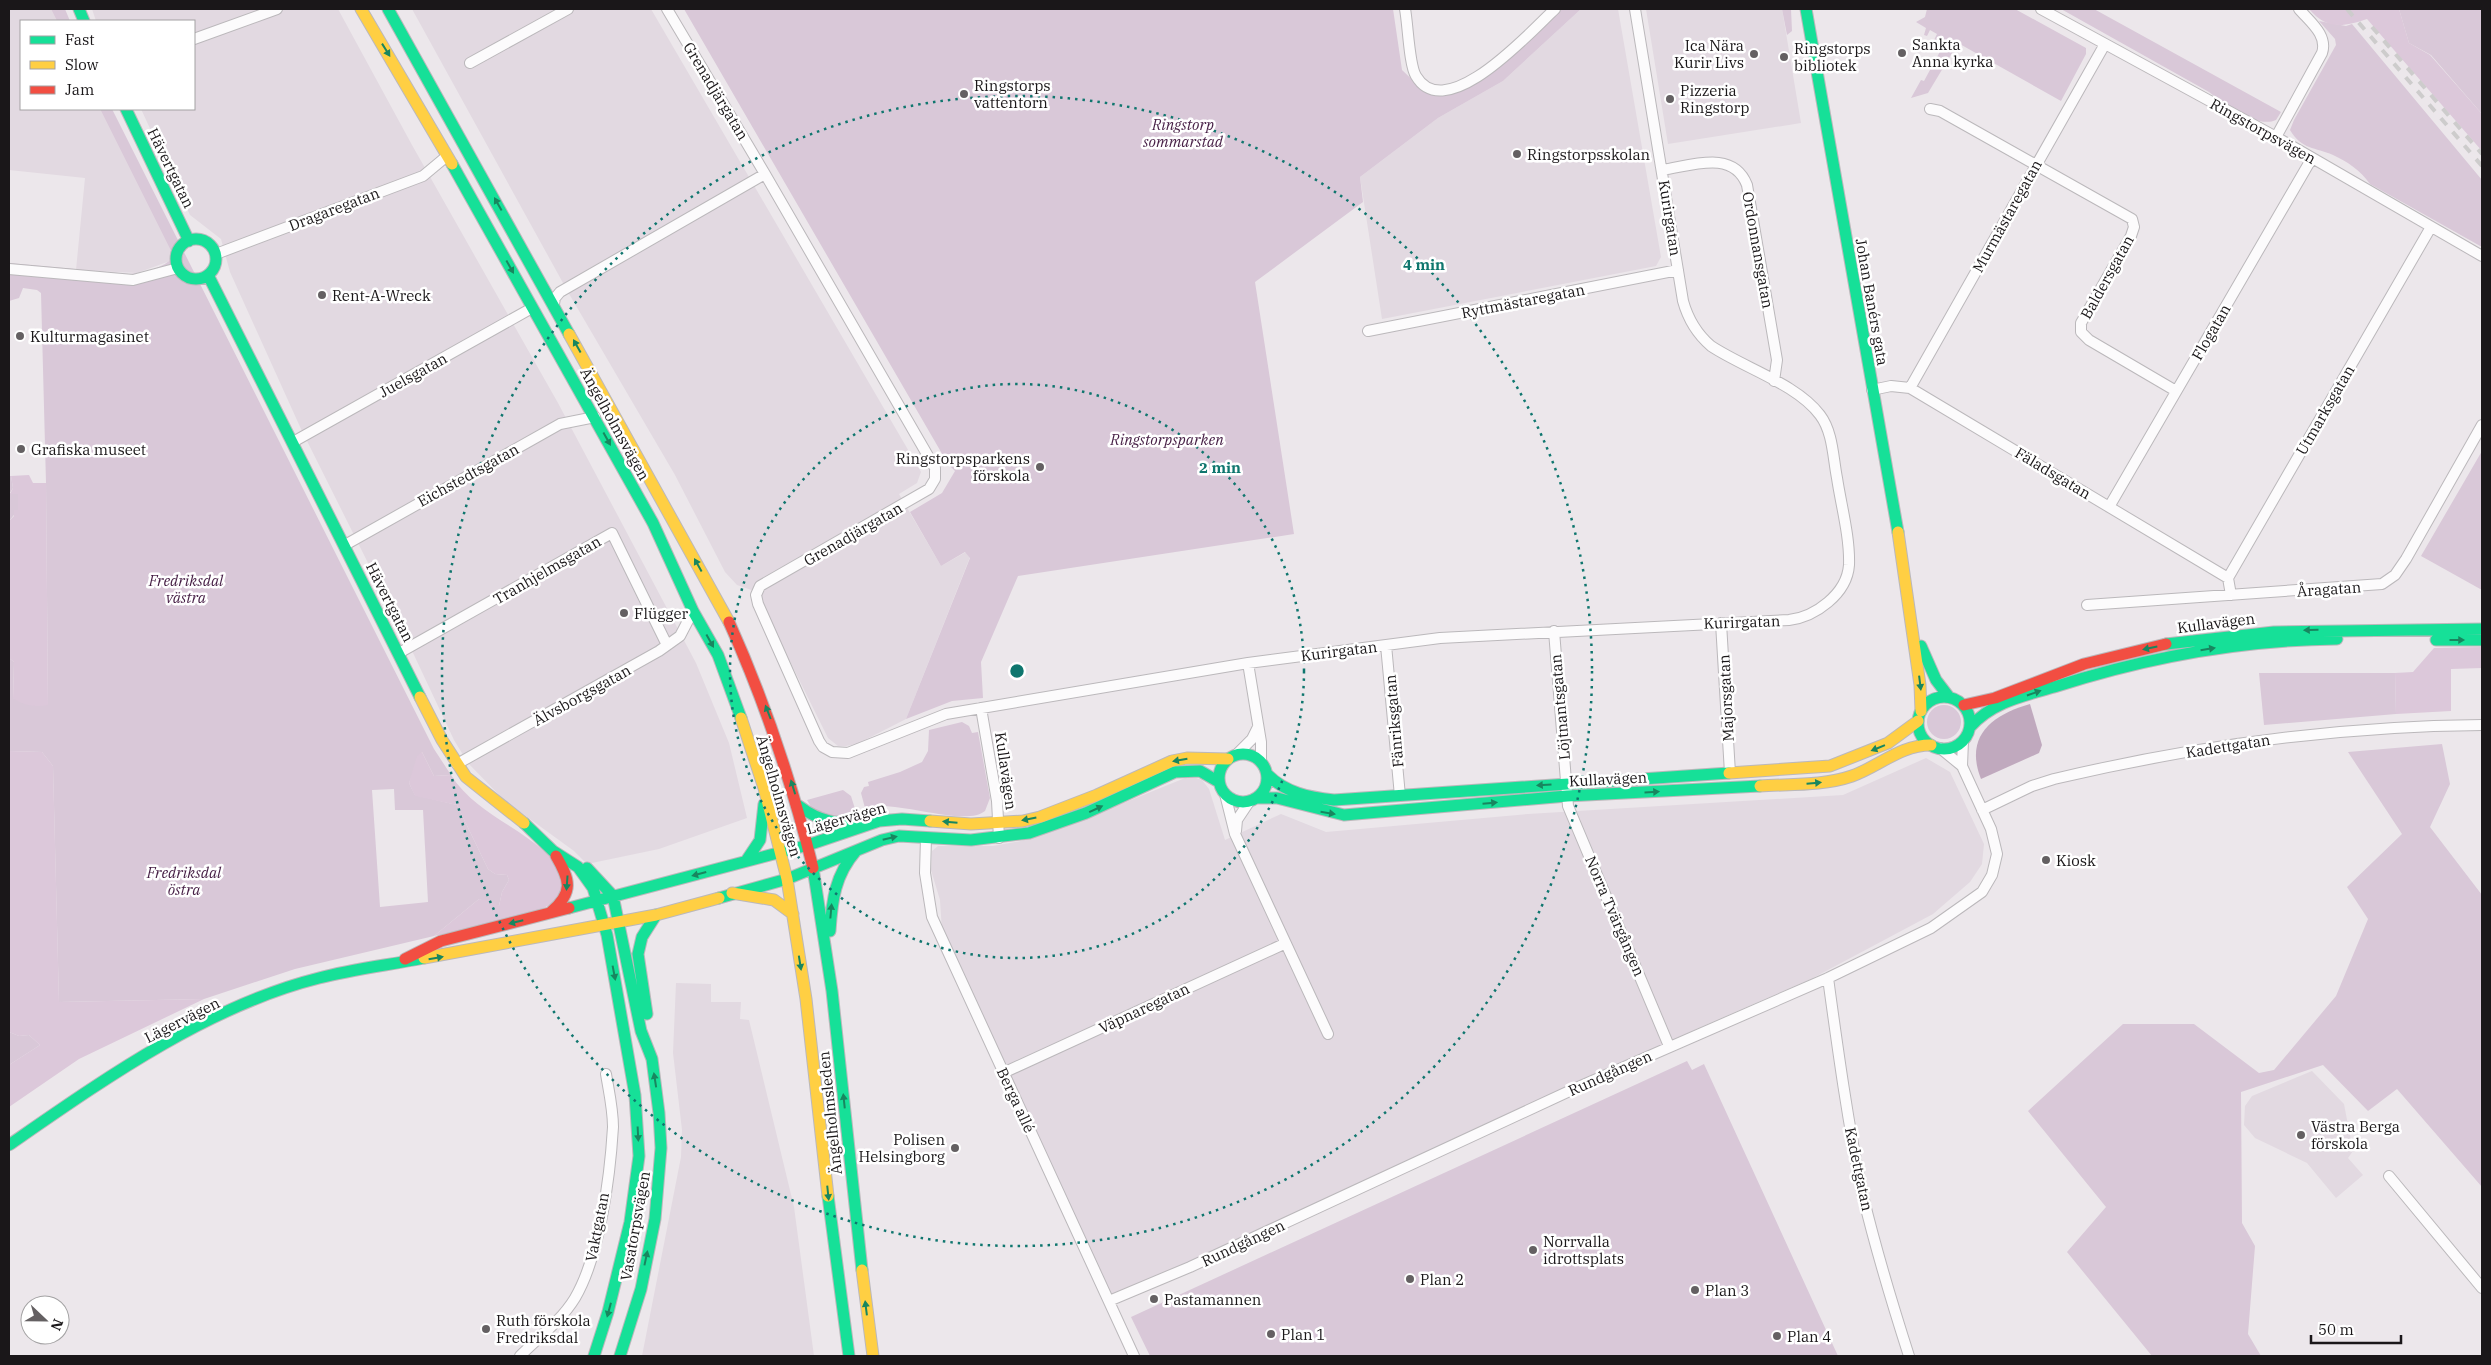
<svg xmlns="http://www.w3.org/2000/svg" width="2491" height="1365" font-family="'IBM Plex Serif',serif">
<style>
.built{fill:#e2d9e1}
.green{fill:#d9c8d8;fill-rule:evenodd}
.forest{fill:#dcc8da}
.water{fill:#c0a9be}
.lines{fill:none;stroke-linecap:round;stroke-linejoin:round}
.street-casing{stroke:#bbb8bb;stroke-width:12}
.fast-casing{stroke:#bbb8bb;stroke-width:13}
.slow-casing{stroke:#bbb8bb;stroke-width:13}
.jam-casing{stroke:#bbb8bb;stroke-width:13}
.street{stroke:#fcfbfc;stroke-width:10}
.fast{stroke:#16e098;stroke-width:11}
.slow{stroke:#ffcf43;stroke-width:11}
.jam{stroke:#f24e42;stroke-width:11}
.rail{stroke:#cdcccc;stroke-width:4;stroke-dasharray:9 9;stroke-linecap:butt}
.oneway{fill:#18865f}
.ring{fill:none;stroke:#0f766e;stroke-width:2.5;stroke-dasharray:2.5 5}
.poi-dot{fill:#646062;stroke:#fff;stroke-width:2}
.labels{text-anchor:middle;dominant-baseline:central;stroke-width:5;stroke-linejoin:round;paint-order:stroke}
.poi-label{font-size:15px;fill:#1a1719;stroke:#fff;text-anchor:start}
.street-label{font-size:15px;fill:#1a1719;stroke:#fff}
.park-label{font-size:15px;font-style:italic;fill:#451d44;stroke:#fff}
.centre{fill:#0f766e;stroke:#fff;stroke-width:2.5}
.ring-label{font-size:15px;text-anchor:middle;font-weight:bold;fill:#0f766e;stroke:#fff;stroke-width:5;stroke-linejoin:round;paint-order:stroke}
</style>
<rect width="100%" height="100%" fill="#ece7eb"/>
<path class="built" d="M9,9H51L57,21H21V109H100L174,257L170,261L137,273L76,270L85,178L9,170Z
M92,9H338L412,145L558,403L696,663L729,743L747,818L659,849L587,864L574,851L504,800L468,763L454,740L414,655L301,429L230,272L221,239L190,215L141,109H194V21H96Z
M412,9H651L921,472L917,483L899,494L941,566L966,552L970,557L906,719L857,744L846,746H838L828,738L762,605L760,593L737,585L725,572L675,475L568,292Z
M1581,9H1618L1661,257L1656,266L1382,319L1360,177L1438,118L1503,81Z
M1646,9H1782L1801,123L1668,144Z
M1926,758L1950,772L1984,844L1982,864L1970,882L1933,914L1811,979L1710,1023L1110,1298L942,931L940,900L931,870L932,851L938,846H993L1021,841L1089,817L1190,776L1202,780L1209,789L1225,840L1281,814L1326,832L1528,814L1843,795Z
M676,983L711,984V1002H741L740,1019L749,1020L794,1207L814,1356H642L681,1157L682,1130L673,1053Z
M2312,1071L2344,1104L2353,1151L2348,1158L2363,1175L2336,1198L2307,1163L2255,1138L2244,1125L2245,1106L2252,1096Z"/>
<path class="green" d="M51,9H65L70,21H57Z
M684,9H1393L1402,70L1419,86L1454,91L1559,9H1581L1503,81L1438,118L1360,177L1363,202L1255,282L1294,534L1018,576L981,662L983,698L952,701L906,719L970,558L965,552L941,566L910,512L942,493L955,471L948,464Z
M1782,9H1791L1792,31L1787,35Z
M1927,9H2015L2086,48V54L2061,101L1958,43L1928,93L1911,98L1921,80L1924,81L1943,46L1934,40L1937,34L1930,30L1927,36L1924,35L1926,28L1916,22L1925,17Z
M2061,9H2094L2281,112L2276,120C2257,129 2224,103 2209,92Z
M2399,9H2482V114L2431,55L2409,43Z
M2319,21L2346,26L2352,24L2482,180V247L2370,184C2360,170 2348,162 2333,155C2315,147 2302,150 2290,130L2294,120L2336,45L2335,39Z
M100,109H112L434,749L451,775L434,776L422,752L409,783L415,795L457,805L488,869L495,874L507,875L509,880L502,892L499,906L479,899L434,936L295,969L204,999L59,1002L53,766L42,752L9,751V658L14,662L13,698L48,704L46,483L41,293L37,290L23,288L19,298L9,301V263L129,274C144,273 163,268 174,257ZM394,789L395,810H423L428,902L380,907L372,790Z
M2482,451V590L2421,556Z
M9,476H11L13,488L10,493L18,494V510L9,521Z
M2259,673H2395L2396,714L2264,725Z
M1927 722a17 17 0 1 1 34 0a17 17 0 1 1-34 0Z
M962,722L969,726L972,733L978,732L990,798L985,811C964,828 894,798 865,808L861,793L864,787L869,786L868,782L900,772L922,762L928,751L929,730Z
M2442,744L2450,784L2430,827L2482,895V1187L2397,1089L2368,1111L2323,1065L2241,1092L2242,1223L2255,1246L2248,1334L2261,1356H2152L2067,1252L2106,1207L2028,1111L2123,1024H2194L2259,1073L2274,1070L2336,996L2368,919L2347,887L2402,834L2348,752Z
M843,790L851,796L856,812L831,819L811,807L807,800Z
M9,1032L19,1036L29,1035L40,1045L9,1065Z
M1687,1061L1692,1070L1704,1064L1838,1356H1150L1131,1317Z"/>
<path class="forest" d="M2309,9H2399L2409,43L2430,55L2482,114V151L2367,19C2343,27 2327,30 2309,9Z
M29,475L33,483H46L48,705C35,707 24,706 13,698L14,662L9,658V521L14,516V510H18V494H10L13,488L11,476Z
M2482,647V668L2451,669V711L2396,714L2395,673L2413,672L2434,648Z
M9,751L42,752L53,766L59,1002L204,999L79,1059L9,1107V1065L40,1045L29,1035L19,1036L9,1032Z
M422,752L434,776L451,775C474,812 519,826 549,856C555,862 559,872 563,879C562,888 560,898 552,903C535,917 459,930 434,936L479,899L492,901L499,906L502,892L509,880L507,875L495,874L488,869L457,805L415,796L409,783L417,756Z"/>
<path class="water" d="M2030,704L2042,745L2039,753L1981,779C1964,736 1992,715 2030,704Z"/>
<g class="lines">
<g class="street-casing">
<path id="street" d="M667,9L765,174L935,468V479L929,489L760,586L756,595L758,604L819,741L823,747L832,752L848,753L946,714L1248,663L1440,638L1789,620C1815,617 1847,594 1849,565C1850,537 1841,505 1837,478C1833,458 1833,432 1820,415C1797,384 1744,368 1711,346C1697,334 1688,319 1683,301L1635,9
M1405,9C1408,24 1409,65 1416,76C1446,127 1533,29 1555,9
M2041,9L2276,137L2482,256
M194,39L277,9
M470,63L568,9
M1930,109L1940,111L2132,219L2134,227L2131,236L2081,323V332L2089,340L2176,391
M2276,137L2322,53C2328,35 2310,22 2299,9
M1662,170C1691,166 1733,149 1747,185L1777,360L1774,381
M216,254L423,176L447,156
M9,269L133,280L178,268
M554,304L555,298L560,292L765,174
M1368,331L1678,270
M1910,388L2105,44
M1872,390L1891,386L1910,388L2228,578
M293,442L532,308
M2109,507L2312,158
M345,545L560,424L595,417
M2231,595L2228,578L2431,227
M2087,605L2382,584L2395,575L2406,559L2482,425
M1721,623L1730,773
M1554,631L1568,806L1669,1046
M1386,645L1400,796
M399,653L612,533L667,645
M1248,663L1261,742V761
M981,708L997,801L999,838
M1237,754L1252,739L1258,727
M457,764L659,651L680,636L693,611
M1962,766L1963,741
M1225,794L1235,834L1328,1034
M1982,810L2032,786L2054,779C2194,746 2338,726 2482,725
M1236,831L1237,820L1249,802
M926,838L925,873L932,917L1134,1356
M1828,978C1838,1051 1848,1124 1863,1196C1876,1250 1892,1303 1909,1356
M1003,1073L1284,944
M2389,1176L2482,1288
M1109,1301L1190,1267L1576,1088L1828,978L1931,928L1982,892L1992,875L1997,854L1991,829L1962,766L1940,748
M520,1356C539,1337 561,1321 575,1298C600,1255 610,1177 613,1127C613,1109 609,1092 606,1074"/>
</g>
<g class="fast-casing">
<path id="fast" d="M79,9L84,21
M388,9L569,334
M1806,9L1898,532
M126,109L189,241
M452,164L653,523L693,611L718,655L741,718
M176 259a20 20 0 1 1 40 0a20 20 0 1 1-40 0Z
M208,275L420,697
M2436,640H2482
M2166,644L2274,632L2482,629
M1921,646L1936,680L1949,697
M1918 723a26 26 0 1 1 52 0a26 26 0 1 1-52 0Z
M1970,727C1992,702 2023,696 2054,687C2147,657 2240,640 2337,639
M1219 778a24 24 0 1 1 48 0a24 24 0 1 1-48 0Z
M1268,775C1286,793 1309,797 1334,800L1729,773
M1257,798H1277L1344,815L1567,796L1760,786
M799,806C820,822 837,824 863,822
M524,823L553,851L578,867L593,888L607,935L635,1095L639,1156L630,1222L608,1312L594,1356
M746,861L760,840L764,804
M587,868L613,896L641,1031L652,1059L659,1113L661,1148L655,1219L641,1289L620,1356
M813,868L832,991L862,1270
M719,898L787,879L882,840L899,836L971,840L1029,833L1086,813L1175,772L1200,771L1219,782
M569,908L808,845L879,821L902,819L930,821
M830,931C832,900 835,875 856,851
M647,1014L638,954L642,937L656,915
M9,1145C103,1080 207,1006 319,978C353,969 389,965 424,958
M828,1196L849,1356"/>
</g>
<g class="slow-casing">
<path id="slow" d="M361,9L452,164
M569,334L729,622
M1898,532L1920,685L1921,711
M420,697L442,740L466,777L524,823
M741,718L764,788L787,879
M1729,773L1830,766L1888,743L1918,721
M1760,786C1790,784 1823,786 1852,776C1880,766 1900,745 1931,745
M930,821L971,824L1023,821L1040,817L1097,795L1172,761L1187,758L1228,759
M787,879L806,999L828,1196
M732,893L774,900L793,914
M424,958L656,915L719,898
M862,1270L873,1356"/>
</g>
<g class="jam-casing">
<path id="jam" d="M729,622C765,702 792,783 813,868
M1964,705L1995,698L2084,664L2166,644
M551,912C574,892 570,880 556,856
M405,959L441,941L569,908"/>
</g>
<use href="#street" class="street"/>
<use href="#fast" class="fast"/>
<use href="#slow" class="slow"/>
<use href="#jam" class="jam"/>
<path class="rail" d="M2347,9L2482,166
M2372,27L2482,154"/>
</g>
<defs><path id="oneway-solid" d="M-6-.8H1V-3.2L6.5 0L1 3.2V.8H-6Z" transform="scale(1.25)"/></defs>
<g class="oneway">
<use href="#oneway-solid" transform="translate(386 50) rotate(58)"/>
<use href="#oneway-solid" transform="translate(498 204) rotate(-119)"/>
<use href="#oneway-solid" transform="translate(510 267) rotate(61)"/>
<use href="#oneway-solid" transform="translate(577 346) rotate(-119)"/>
<use href="#oneway-solid" transform="translate(607 439) rotate(61)"/>
<use href="#oneway-solid" transform="translate(698 565) rotate(-119)"/>
<use href="#oneway-solid" transform="translate(2311 630) rotate(178)"/>
<use href="#oneway-solid" transform="translate(2457 640)"/>
<use href="#oneway-solid" transform="translate(710 641) rotate(61)"/>
<use href="#oneway-solid" transform="translate(2150 648) rotate(168)"/>
<use href="#oneway-solid" transform="translate(2208 649) rotate(-9)"/>
<use href="#oneway-solid" transform="translate(1920 683) rotate(83)"/>
<use href="#oneway-solid" transform="translate(2034 693) rotate(-19)"/>
<use href="#oneway-solid" transform="translate(768 712) rotate(-111)"/>
<use href="#oneway-solid" transform="translate(1878 748) rotate(158)"/>
<use href="#oneway-solid" transform="translate(1180 760) rotate(170)"/>
<use href="#oneway-solid" transform="translate(1814 783) rotate(-5)"/>
<use href="#oneway-solid" transform="translate(1544 785) rotate(176)"/>
<use href="#oneway-solid" transform="translate(793 787) rotate(-107)"/>
<use href="#oneway-solid" transform="translate(1652 792) rotate(-3)"/>
<use href="#oneway-solid" transform="translate(1490 803) rotate(-5)"/>
<use href="#oneway-solid" transform="translate(1096 809) rotate(-25)"/>
<use href="#oneway-solid" transform="translate(1328 813) rotate(9)"/>
<use href="#oneway-solid" transform="translate(1029 819) rotate(169)"/>
<use href="#oneway-solid" transform="translate(950 822) rotate(-175)"/>
<use href="#oneway-solid" transform="translate(890 838) rotate(-13)"/>
<use href="#oneway-solid" transform="translate(699 874) rotate(165)"/>
<use href="#oneway-solid" transform="translate(567 883) rotate(94)"/>
<use href="#oneway-solid" transform="translate(831 911) rotate(-85)"/>
<use href="#oneway-solid" transform="translate(516 922) rotate(166)"/>
<use href="#oneway-solid" transform="translate(436 958) rotate(-10)"/>
<use href="#oneway-solid" transform="translate(800 963) rotate(81)"/>
<use href="#oneway-solid" transform="translate(614 973) rotate(79)"/>
<use href="#oneway-solid" transform="translate(655 1080) rotate(-99)"/>
<use href="#oneway-solid" transform="translate(844 1101) rotate(-96)"/>
<use href="#oneway-solid" transform="translate(638 1134) rotate(87)"/>
<use href="#oneway-solid" transform="translate(828 1193) rotate(84)"/>
<use href="#oneway-solid" transform="translate(646 1258) rotate(-78)"/>
<use href="#oneway-solid" transform="translate(866 1308) rotate(-97)"/>
<use href="#oneway-solid" transform="translate(609 1310) rotate(105)"/>
</g>
<g class="ring">
<circle cx="1017" cy="671" r="287"/>
<circle cx="1017" cy="671" r="575"/>
</g>
<g class="poi-dot">
<circle cx="1902" cy="53" r="5"/>
<circle cx="1754" cy="54" r="5"/>
<circle cx="1784" cy="57" r="5"/>
<circle cx="964" cy="94" r="5"/>
<circle cx="1670" cy="99" r="5"/>
<circle cx="1517" cy="154" r="5"/>
<circle cx="322" cy="295" r="5"/>
<circle cx="20" cy="336" r="5"/>
<circle cx="21" cy="449" r="5"/>
<circle cx="1040" cy="467" r="5"/>
<circle cx="624" cy="613" r="5"/>
<circle cx="2046" cy="860" r="5"/>
<circle cx="2301" cy="1135" r="5"/>
<circle cx="955" cy="1148" r="5"/>
<circle cx="1533" cy="1250" r="5"/>
<circle cx="1410" cy="1279" r="5"/>
<circle cx="1695" cy="1290" r="5"/>
<circle cx="1154" cy="1299" r="5"/>
<circle cx="486" cy="1329" r="5"/>
<circle cx="1271" cy="1334" r="5"/>
<circle cx="1777" cy="1336" r="5"/>
</g>
<g class="labels">
<g class="poi-label">
<text x="1912" y="44">Sankta<tspan x="1912" dy="17">Anna kyrka</tspan></text>
<text x="1744" y="45" text-anchor="end">Ica Nära<tspan x="1744" dy="17">Kurir Livs</tspan></text>
<text x="1794" y="48">Ringstorps<tspan x="1794" dy="17">bibliotek</tspan></text>
<text x="974" y="85">Ringstorps<tspan x="974" dy="17">vattentorn</tspan></text>
<text x="1680" y="90">Pizzeria<tspan x="1680" dy="17">Ringstorp</tspan></text>
<text x="1527" y="154">Ringstorpsskolan</text>
<text x="332" y="295">Rent-A-Wreck</text>
<text x="30" y="336">Kulturmagasinet</text>
<text x="31" y="449">Grafiska museet</text>
<text x="1030" y="458" text-anchor="end">Ringstorpsparkens<tspan x="1030" dy="17">förskola</tspan></text>
<text x="634" y="613">Flügger</text>
<text x="2056" y="860">Kiosk</text>
<text x="2311" y="1126">Västra Berga<tspan x="2311" dy="17">förskola</tspan></text>
<text x="945" y="1139" text-anchor="end">Polisen<tspan x="945" dy="17">Helsingborg</tspan></text>
<text x="1543" y="1241">Norrvalla<tspan x="1543" dy="17">idrottsplats</tspan></text>
<text x="1420" y="1279">Plan 2</text>
<text x="1705" y="1290">Plan 3</text>
<text x="1164" y="1299">Pastamannen</text>
<text x="496" y="1320">Ruth förskola<tspan x="496" dy="17">Fredriksdal</tspan></text>
<text x="1281" y="1334">Plan 1</text>
<text x="1787" y="1336">Plan 4</text>
</g>
<g class="street-label">
<text transform="translate(716 91) rotate(59)">Grenadjärgatan</text>
<text transform="translate(2263 131) rotate(29)">Ringstorpsvägen</text>
<text transform="translate(171 168) rotate(64)">Hävertgatan</text>
<text transform="translate(334 209) rotate(-21)">Dragaregatan</text>
<text transform="translate(2007 216) rotate(-61)">Murmästaregatan</text>
<text transform="translate(1670 218) rotate(81)">Kurirgatan</text>
<text transform="translate(1758 250) rotate(80)">Ordonnansgatan</text>
<text transform="translate(2107 277) rotate(-61)">Baldersgatan</text>
<text transform="translate(1523 301) rotate(-11)">Ryttmästaregatan</text>
<text transform="translate(1872 302) rotate(80)">Johan Banérs gata</text>
<text transform="translate(2211 332) rotate(-60)">Flogatan</text>
<text transform="translate(413 375) rotate(-29)">Juelsgatan</text>
<text transform="translate(2325 410) rotate(-60)">Utmarksgatan</text>
<text transform="translate(615 424) rotate(61)">Ängelholmsvägen</text>
<text transform="translate(2053 473) rotate(31)">Fäladsgatan</text>
<text transform="translate(468 475) rotate(-29)">Eichstedtsgatan</text>
<text transform="translate(853 534) rotate(-30)">Grenadjärgatan</text>
<text transform="translate(547 570) rotate(-30)">Tranhjelmsgatan</text>
<text transform="translate(2329 589) rotate(-4)">Åragatan</text>
<text transform="translate(390 602) rotate(63)">Hävertgatan</text>
<text transform="translate(1742 622) rotate(-2)">Kurirgatan</text>
<text transform="translate(2216 623) rotate(-7)">Kullavägen</text>
<text transform="translate(1339 651) rotate(-7)">Kurirgatan</text>
<text transform="translate(582 695) rotate(-29)">Älvsborgsgatan</text>
<text transform="translate(1726 698) rotate(-93)">Majorsgatan</text>
<text transform="translate(1560 707) rotate(-95)">Löjtnantsgatan</text>
<text transform="translate(1394 721) rotate(-95)">Fänriksgatan</text>
<text transform="translate(2228 746) rotate(-9)">Kadettgatan</text>
<text transform="translate(1006 771) rotate(82)">Kullavägen</text>
<text transform="translate(1608 779) rotate(-3)">Kullavägen</text>
<text transform="translate(779 796) rotate(74)">Ängelholmsvägen</text>
<text transform="translate(846 818) rotate(-16)">Lägervägen</text>
<text transform="translate(1615 916) rotate(67)">Norra Tvärgången</text>
<text transform="translate(1144 1008) rotate(-25)">Väpnaregatan</text>
<text transform="translate(182 1020) rotate(-27)">Lägervägen</text>
<text transform="translate(1610 1073) rotate(-24)">Rundgången</text>
<text transform="translate(1016 1100) rotate(65)">Berga allé</text>
<text transform="translate(830 1113) rotate(-96)">Ängelholmsleden</text>
<text transform="translate(1859 1169) rotate(78)">Kadettgatan</text>
<text transform="translate(635 1226) rotate(-80)">Vasatorpsvägen</text>
<text transform="translate(597 1227) rotate(-79)">Vaktgatan</text>
<text transform="translate(1243 1243) rotate(-25)">Rundgången</text>
</g>
<g class="park-label">
<text x="1183" y="124">Ringstorp<tspan x="1183" dy="17">sommarstad</tspan></text>
<text x="1167" y="439">Ringstorpsparken</text>
<text x="186" y="580">Fredriksdal<tspan x="186" dy="17">västra</tspan></text>
<text x="184" y="872">Fredriksdal<tspan x="184" dy="17">östra</tspan></text>
</g>
</g>
<circle cx="1017" cy="671" r="8" class="centre"/>
<g class="ring-label">
<text x="1424" y="270">4 min</text>
<text x="1220" y="473">2 min</text>
</g>
<rect width="2491" height="1365" fill="none" stroke="#1a1719" stroke-width="20"/>
<rect x="20" y="20" width="175" height="90" fill="#ffffff" stroke="#a3a2a3"/>
<rect x="30" y="36" width="25" height="8" fill="#16e098" stroke="#a3a2a3"/>
<text x="65" y="45" font-size="15" fill="#1a1719">Fast</text>
<rect x="30" y="61" width="25" height="8" fill="#ffcf43" stroke="#a3a2a3"/>
<text x="65" y="70" font-size="15" fill="#1a1719">Slow</text>
<rect x="30" y="86" width="25" height="8" fill="#f24e42" stroke="#a3a2a3"/>
<text x="65" y="95" font-size="15" fill="#1a1719">Jam</text>
<g transform="translate(45 1320) rotate(112)"><circle r="24" fill="#ffffff" stroke="#a3a2a3"/>
<path d="M0-4L9 19L0 12L-9 19Z" fill="#646062"/>
<text y="-8" font-size="14" font-weight="bold" text-anchor="middle" fill="#1a1719">N</text>
</g>
<path d="M2311 1335v8h90v-8" fill="none" stroke="#1a1719" stroke-width="2.5"/>
<text x="2318" y="1335" font-size="15" fill="#1a1719" stroke="#ffffff" stroke-width="4" paint-order="stroke">50 m</text>
</svg>
